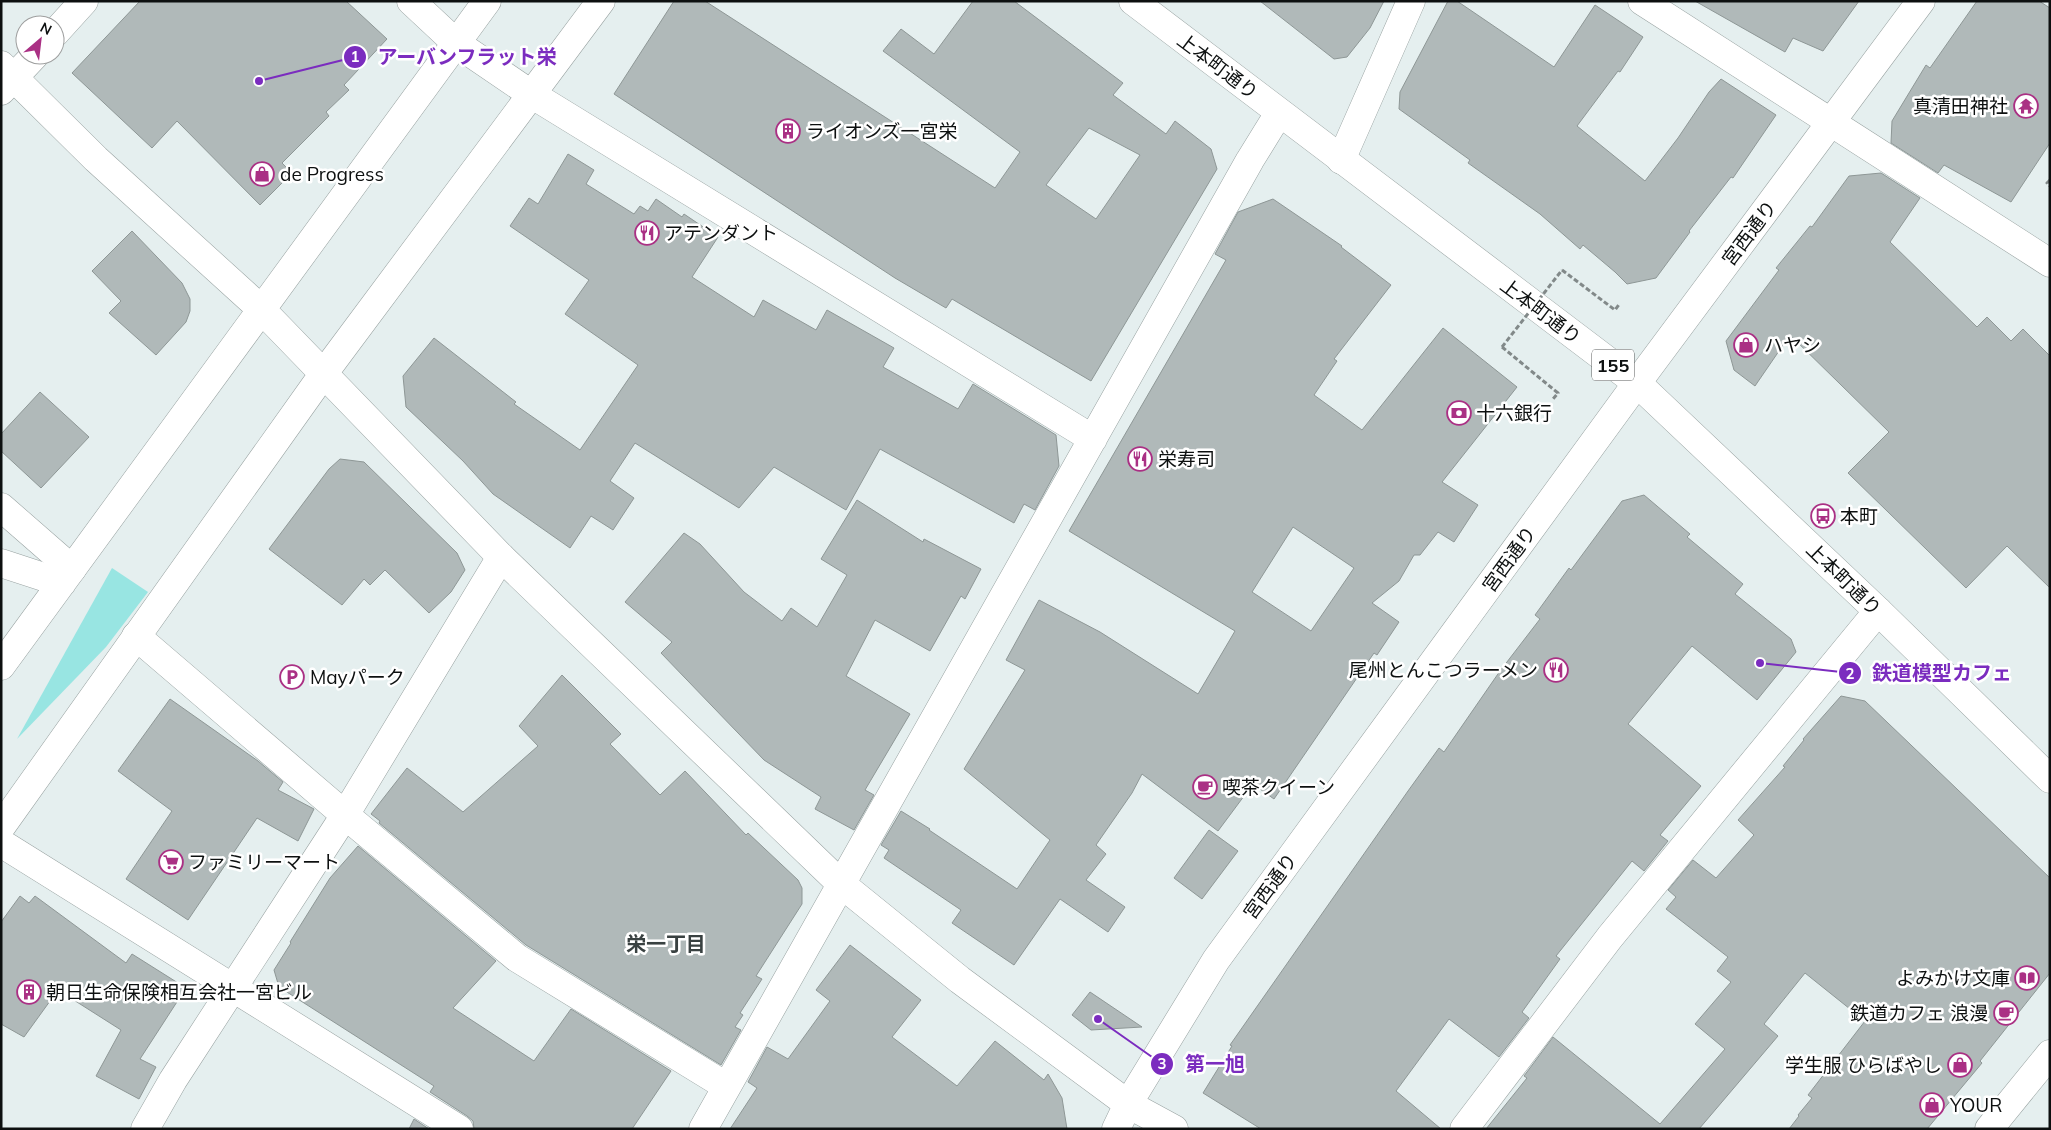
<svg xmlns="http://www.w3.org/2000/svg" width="2051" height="1130" font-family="Mulish,'Noto Sans JP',sans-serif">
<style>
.green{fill:#98e5e2}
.building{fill:#b0b9b9;stroke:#8e9796;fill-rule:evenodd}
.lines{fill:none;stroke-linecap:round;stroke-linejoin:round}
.minor-casing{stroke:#98a2a1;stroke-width:29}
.tertiary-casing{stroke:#98a2a1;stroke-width:29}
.trunk-casing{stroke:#98a2a1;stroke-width:29}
.path{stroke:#828989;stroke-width:3;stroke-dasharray:5 2.5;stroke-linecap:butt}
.minor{stroke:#fff;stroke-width:28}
.tertiary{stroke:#fff;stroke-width:28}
.trunk{stroke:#fff;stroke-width:28}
.path-bridge{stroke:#828989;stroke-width:3;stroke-dasharray:5 2.5;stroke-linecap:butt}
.labels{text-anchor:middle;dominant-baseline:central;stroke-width:5;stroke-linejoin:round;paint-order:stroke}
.shield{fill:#fff;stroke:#565858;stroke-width:1}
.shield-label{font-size:18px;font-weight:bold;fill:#0d1010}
.street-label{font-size:19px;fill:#0d1010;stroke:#fff}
.poi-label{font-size:19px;fill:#0d1010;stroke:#fff;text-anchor:start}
.neighbourhood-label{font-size:20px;font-weight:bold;fill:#394141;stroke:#fff}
.leader{fill:none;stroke:#7b2cbf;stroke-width:2}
.callout-dot{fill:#7b2cbf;stroke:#fff;stroke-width:2}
.mark-label{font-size:15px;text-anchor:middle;font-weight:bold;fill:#fff}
.callout-label{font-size:20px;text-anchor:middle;font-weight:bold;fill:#7b2cbf;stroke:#fff;stroke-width:5;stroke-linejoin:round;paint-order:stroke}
</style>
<rect width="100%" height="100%" fill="#e5efef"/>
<path class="green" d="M112,568L148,592L106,647L17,739Z"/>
<path class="building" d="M140,1H346L387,39L344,85L349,90L326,112L329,116L282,163L292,173L260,205L177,121L152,148L72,73Z
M674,1H705L995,188L1020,152L883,51L901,29L934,54L973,1H1014L1123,83L1113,95L1166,134L1175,121L1211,149L1217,169L1091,381L952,299L946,308L895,278L614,94ZM1089,128L1140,155L1096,219L1046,185Z
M1260,1H1384L1370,28L1347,57L1334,59Z
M1448,1H1457L1554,67L1595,5L1643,37L1620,72L1618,71L1577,126L1645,181L1678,138L1709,92L1721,79L1776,115L1733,178L1731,177L1689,231L1690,232L1656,278L1627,284L1615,272L1583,245L1580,249L1540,214L1468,163L1470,160L1399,109L1400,92Z
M1695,1H1859L1823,51L1793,38L1785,52Z
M1977,1H2039L2050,8V143L2011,202L1944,165L1938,173L1891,143L1892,121L1926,65L1930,68Z
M568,154L594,170L586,184L634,214L640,206L648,211L656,199L682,217L684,214L718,237L692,277L754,317L763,300L816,330L827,310L894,348L883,367L958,409L973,384L1056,435L1059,466L1035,510L1024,504L1014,523L880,449L846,510L774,467L739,508L635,443L610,481L634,498L613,530L591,516L570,548L493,494L463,461L406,407L403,376L434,338L516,402L514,404L580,450L638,365L565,314L589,280L510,226L529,198L538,204Z
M1881,173L1920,198L1890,242L1977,327L1987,317L2011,341L2023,329L2050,356V588L2007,546L1966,588L1848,473L1889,432L1790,335L1755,386L1734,370L1726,341L1779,270L1776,268L1810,226L1812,227L1849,176Z
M1273,199L1342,246L1341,247L1391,285L1334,359L1337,361L1314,395L1362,430L1443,328L1517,387L1442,482L1478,505L1454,542L1438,532L1420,555H1414L1399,581L1372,603L1399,622L1377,655L1374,653L1274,799L1253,784L1218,831L1142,774L1132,793L1096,845L1106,854L1086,880L1125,907L1108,932L1060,899L1014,965L952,923L961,910L884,858L889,850L881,845L901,811L930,829L929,830L1017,889L1050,840L964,769L1025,670L1006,660L1039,600L1100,632L1198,694L1235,631L1069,531L1226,260L1215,254L1238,212ZM1293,527L1354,568L1311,631L1252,592Z
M132,231L182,283L190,299V311L186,322L156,355L109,313L121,301L92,271Z
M40,392L89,437L41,488L1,451V434Z
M340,459L364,462L457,553L465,570L451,592L429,613L385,570L370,585L364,579L342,605L269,549L329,469Z
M1644,495L1690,534L1687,537L1743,584L1735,594L1791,639L1796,652L1757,700L1692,646L1628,724L1701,786L1660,835L1668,841L1644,871L1632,861L1556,956L1560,959L1522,1012L1529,1018L1499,1057L1449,1019L1396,1091L1441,1129H1261L1203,1093L1232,1046L1230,1045L1408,791L1439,748L1444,752L1500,671L1540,619L1535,615L1569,568L1571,570L1622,501Z
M857,500L923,542L924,539L981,569L965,599L961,596L930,651L875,620L846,676L910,714L865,790L874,795L854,830L815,809L821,797L764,760L661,653L672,642L625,602L684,533L700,544L744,592L782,621L791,608L817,627L847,575L821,559Z
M562,675L621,734L610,744L660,795L685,771L746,835L748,833L798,880L802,888V904L756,976L762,979L740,1013L743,1015L735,1027L741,1030L721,1065L526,945L379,823L380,821L371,814L407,768L463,812L538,746L519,726Z
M1841,696L1865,701L2050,878V973L1980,1061L1982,1063L1927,1129H1789L1799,1116L1798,1115L1812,1098L1808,1095L1865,1021L1805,973L1764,1024L1778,1036L1699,1129H1486L1527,1078L1524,1076L1553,1037L1660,1124L1725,1049L1695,1024L1731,982L1717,971L1728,957L1666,909L1676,897L1668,890L1693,860L1716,878L1754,835L1738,820L1785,767L1783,766L1804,740L1803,739Z
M170,699L258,761L283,782L278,790L314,809L298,841L257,818L188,920L126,879L172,811L118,771Z
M1209,830L1238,851L1202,899L1174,878Z
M358,846L496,961L453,1008L534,1061L571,1009L671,1071L632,1129H474L473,1121L467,1116L430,1092L434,1086L279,987L274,970L291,943L290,942L330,878Z
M20,896L29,903L35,896L126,963L132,954L186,988L140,1059L156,1067L139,1099L96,1076L121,1030L58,990L24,1037L1,1024V922Z
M850,945L921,1000L892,1037L957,1086L995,1041L1044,1080L1048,1074L1062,1098L1067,1129H730L757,1088L748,1082L767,1047L788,1059L830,1001L816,990Z
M1090,992L1142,1027L1091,1030L1072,1015Z
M414,1119L429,1129H409Z"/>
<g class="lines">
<g class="minor-casing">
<path id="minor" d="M411,1L456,43L531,94L1093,439
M1642,1L2050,263
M55,33L84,1
M1,91L35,55
M1341,160L1411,1
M1,507L72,569
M136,636L345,815L517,958L726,1086
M1,843L459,1129
M145,1129L173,1080L345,815L501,557
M703,1129L1250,160L1279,113
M1464,1129L1610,937L1878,611
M1989,1129L2050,1054"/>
</g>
<g class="tertiary-casing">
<path id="tertiary" d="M1,65L96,159L261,309L501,557L840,883L960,980L1128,1104L1174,1129
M1,563L62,583
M1,666L487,1
M1,827L324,373L601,1
M1116,1129L1128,1104L1216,960L1637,383L1921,1"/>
</g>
<g class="trunk-casing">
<path id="trunk" d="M1133,1L1637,383L1878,611L2050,779"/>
</g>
<path class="path" d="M2050,180L2047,183L2050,186
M1562,270L1615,310L1620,303
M1502,347L1558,393L1553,399"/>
<use href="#minor" class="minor"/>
<use href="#tertiary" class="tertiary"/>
<use href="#trunk" class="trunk"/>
<path class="path-bridge" d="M1502,347L1562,270"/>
</g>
<defs>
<g id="temple-ring" transform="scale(1.25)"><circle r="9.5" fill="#fff" stroke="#aa3084" stroke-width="1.5"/><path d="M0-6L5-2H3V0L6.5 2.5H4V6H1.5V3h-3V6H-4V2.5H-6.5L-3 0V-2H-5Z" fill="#aa3084"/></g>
<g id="building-ring" transform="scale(1.25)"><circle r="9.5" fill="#fff" stroke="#aa3084" stroke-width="1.5"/><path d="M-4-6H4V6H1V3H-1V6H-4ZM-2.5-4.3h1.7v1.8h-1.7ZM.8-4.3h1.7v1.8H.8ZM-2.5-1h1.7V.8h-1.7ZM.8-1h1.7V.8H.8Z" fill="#aa3084"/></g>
<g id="shop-ring" transform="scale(1.25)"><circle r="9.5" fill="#fff" stroke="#aa3084" stroke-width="1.5"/><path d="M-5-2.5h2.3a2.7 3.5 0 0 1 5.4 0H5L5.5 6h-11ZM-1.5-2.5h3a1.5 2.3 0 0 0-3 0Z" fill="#aa3084"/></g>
<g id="restaurant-ring" transform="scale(1.25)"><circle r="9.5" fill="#fff" stroke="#aa3084" stroke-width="1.5"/><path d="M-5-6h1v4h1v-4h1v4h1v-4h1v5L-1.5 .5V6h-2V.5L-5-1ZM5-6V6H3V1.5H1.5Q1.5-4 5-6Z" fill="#aa3084"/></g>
<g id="bank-ring" transform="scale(1.25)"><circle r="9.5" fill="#fff" stroke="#aa3084" stroke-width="1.5"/><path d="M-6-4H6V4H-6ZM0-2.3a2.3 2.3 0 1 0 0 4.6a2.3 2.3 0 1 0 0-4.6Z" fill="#aa3084"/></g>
<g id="bus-ring" transform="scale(1.25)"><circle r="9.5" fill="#fff" stroke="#aa3084" stroke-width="1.5"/><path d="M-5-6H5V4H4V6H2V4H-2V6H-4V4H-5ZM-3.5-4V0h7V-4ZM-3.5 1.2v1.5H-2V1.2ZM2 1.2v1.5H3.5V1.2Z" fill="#aa3084"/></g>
<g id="parking-ring" transform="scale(1.25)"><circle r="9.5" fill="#fff" stroke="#aa3084" stroke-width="1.5"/><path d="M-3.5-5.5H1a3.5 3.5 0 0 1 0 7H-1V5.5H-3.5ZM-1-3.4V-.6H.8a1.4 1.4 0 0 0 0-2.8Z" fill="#aa3084"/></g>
<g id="cafe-ring" transform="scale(1.25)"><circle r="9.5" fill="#fff" stroke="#aa3084" stroke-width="1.5"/><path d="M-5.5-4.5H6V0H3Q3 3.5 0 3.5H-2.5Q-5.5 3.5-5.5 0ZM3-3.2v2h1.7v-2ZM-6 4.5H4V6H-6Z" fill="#aa3084"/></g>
<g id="supermarket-ring" transform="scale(1.25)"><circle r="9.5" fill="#fff" stroke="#aa3084" stroke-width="1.5"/><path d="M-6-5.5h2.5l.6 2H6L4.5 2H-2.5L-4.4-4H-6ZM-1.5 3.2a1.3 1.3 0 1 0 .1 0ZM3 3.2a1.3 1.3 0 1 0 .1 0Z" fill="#aa3084"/></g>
<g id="library-ring" transform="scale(1.25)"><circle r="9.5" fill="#fff" stroke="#aa3084" stroke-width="1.5"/><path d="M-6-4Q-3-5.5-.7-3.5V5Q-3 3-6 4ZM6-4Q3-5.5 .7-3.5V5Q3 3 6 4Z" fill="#aa3084"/></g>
</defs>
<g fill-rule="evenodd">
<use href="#temple-ring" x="2026" y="106"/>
<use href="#building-ring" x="788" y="131"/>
<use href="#shop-ring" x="262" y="174"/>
<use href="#restaurant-ring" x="647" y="233"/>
<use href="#shop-ring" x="1746" y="345"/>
<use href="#bank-ring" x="1459" y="413"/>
<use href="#restaurant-ring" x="1140" y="459"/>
<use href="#bus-ring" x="1823" y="516"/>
<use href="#restaurant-ring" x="1556" y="670"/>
<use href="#parking-ring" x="292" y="677"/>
<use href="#cafe-ring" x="1205" y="787"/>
<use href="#supermarket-ring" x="171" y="862"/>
<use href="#library-ring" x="2027" y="978"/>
<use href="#building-ring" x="29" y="992"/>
<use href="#cafe-ring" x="2006" y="1013"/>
<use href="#shop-ring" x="1960" y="1065"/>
<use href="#shop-ring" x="1932" y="1105"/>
</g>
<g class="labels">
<rect class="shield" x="1592" y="349.5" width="42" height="31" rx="4"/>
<g class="shield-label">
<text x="1613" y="365">155</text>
</g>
<g class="street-label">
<text transform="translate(1218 66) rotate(37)">上本町通り</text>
<text transform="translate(1749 233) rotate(-53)">宮西通り</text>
<text transform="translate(1541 311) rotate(37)">上本町通り</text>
<text transform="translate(1509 559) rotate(-54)">宮西通り</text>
<text transform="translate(1844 579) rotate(44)">上本町通り</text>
<text transform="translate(1270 886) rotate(-54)">宮西通り</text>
</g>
<g class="poi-label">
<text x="2008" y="106" text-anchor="end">真清田神社</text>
<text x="806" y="131">ライオンズ一宮栄</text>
<text x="280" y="174">de Progress</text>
<text x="664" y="233">アテンダント</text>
<text x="1764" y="345">ハヤシ</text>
<text x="1476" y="413">十六銀行</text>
<text x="1158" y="459">栄寿司</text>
<text x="1840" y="516">本町</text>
<text x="1538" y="670" text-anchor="end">尾州とんこつラーメン</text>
<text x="310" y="677">Mayパーク</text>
<text x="1222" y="787">喫茶クイーン</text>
<text x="188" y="862">ファミリーマート</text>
<text x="2010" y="978" text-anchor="end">よみかけ文庫</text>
<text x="46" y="992">朝日生命保険相互会社一宮ビル</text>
<text x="1988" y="1013" text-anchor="end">鉄道カフェ 浪漫</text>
<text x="1942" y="1065" text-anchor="end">学生服 ひらばやし</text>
<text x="1950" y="1105">YOUR</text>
</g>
<g class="neighbourhood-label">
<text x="666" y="943">栄一丁目</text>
</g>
</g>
<path class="leader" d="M259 81L355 57M1760 663L1850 673M1098 1019L1162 1064"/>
<g class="callout-dot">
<circle cx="259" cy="81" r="5"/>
<circle cx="1760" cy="663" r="5"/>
<circle cx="1098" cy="1019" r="5"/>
<circle cx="355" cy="57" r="12"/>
<circle cx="1850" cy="673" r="12"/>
<circle cx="1162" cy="1064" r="12"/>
</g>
<g class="mark-label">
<text x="355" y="62">1</text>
<text x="1850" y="679">2</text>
<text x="1162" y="1069">3</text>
</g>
<g class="callout-label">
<text x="467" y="64">アーバンフラット栄</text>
<text x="1942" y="680">鉄道模型カフェ</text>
<text x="1215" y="1071">第一旭</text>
</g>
<rect width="2051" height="1130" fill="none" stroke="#0d1010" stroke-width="5"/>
<g transform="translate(40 40) rotate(28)"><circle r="24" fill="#ffffff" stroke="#9e9f9f"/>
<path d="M0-4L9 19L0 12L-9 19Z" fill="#aa3084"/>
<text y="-8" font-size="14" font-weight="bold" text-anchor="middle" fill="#0d1010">N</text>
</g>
</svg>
